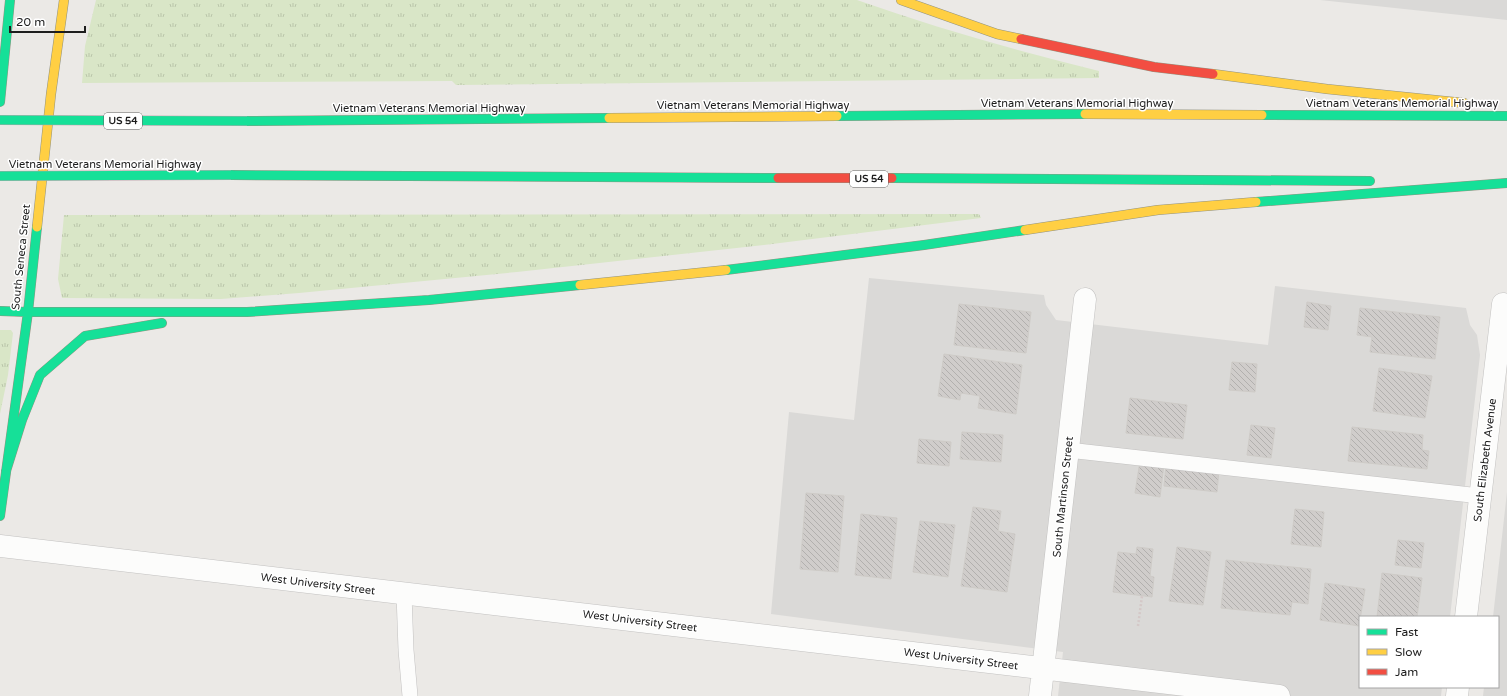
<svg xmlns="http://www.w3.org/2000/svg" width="1507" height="696" font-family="'Varela Round',sans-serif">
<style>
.residential{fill:#dad9d7}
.grass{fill:url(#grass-tufts)}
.building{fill:url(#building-back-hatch);stroke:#cecbc7}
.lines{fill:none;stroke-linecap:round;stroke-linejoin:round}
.lane-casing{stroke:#c2c1c0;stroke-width:16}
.street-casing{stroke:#c2c1c0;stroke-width:23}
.fast-casing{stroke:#939380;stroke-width:10}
.slow-casing{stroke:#939380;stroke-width:10}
.jam-casing{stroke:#939380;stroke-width:10}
.path{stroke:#d4c8c7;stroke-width:2.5;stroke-dasharray:2 2;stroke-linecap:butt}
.lane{stroke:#fcfcfb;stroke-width:15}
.street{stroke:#fcfcfb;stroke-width:22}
.fast{stroke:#16e098;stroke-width:9}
.slow{stroke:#ffcf43;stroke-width:9}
.jam{stroke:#f24e42;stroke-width:9}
.fast-bridge-casing{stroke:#bda0aa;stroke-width:10;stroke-linecap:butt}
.fast-bridge{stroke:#16e098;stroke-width:9}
.labels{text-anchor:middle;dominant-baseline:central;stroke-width:3;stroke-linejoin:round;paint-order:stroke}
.shield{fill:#fff;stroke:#616161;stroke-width:1}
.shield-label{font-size:10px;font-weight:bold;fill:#1d1d1d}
.street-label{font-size:11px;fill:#1d1d1d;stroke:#fff}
</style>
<defs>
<pattern id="grass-tufts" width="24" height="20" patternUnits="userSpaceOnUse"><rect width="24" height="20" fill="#d9e6c7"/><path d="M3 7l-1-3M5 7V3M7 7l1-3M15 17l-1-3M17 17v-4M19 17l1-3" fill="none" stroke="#bac5aa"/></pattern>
<pattern id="building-back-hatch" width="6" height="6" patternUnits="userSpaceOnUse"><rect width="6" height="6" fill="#d0cdcb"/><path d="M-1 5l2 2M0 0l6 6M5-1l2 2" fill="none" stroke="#b2b0ae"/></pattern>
</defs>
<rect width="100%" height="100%" fill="#ebe9e6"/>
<path class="residential" d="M1320,0H1507V20Z
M869,278L1044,295L1046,305L1056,320L1268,345L1275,286L1466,308L1470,325L1477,335L1480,355L1450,617H1360V687H1442L1441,696H1058L1063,652L771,614L789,412L854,420Z
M1507,492V696H1483L1484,687H1498V617H1493Z"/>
<path class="grass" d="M96,0H857C936,28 1018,51 1099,71V78L456,85L452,81L82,83L85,46Z
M979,214L981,218L764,245L517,272L299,293L221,299L62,298L58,279L64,215Z
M0,330H11L13,333L8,375L0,414Z"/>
<path class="building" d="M1307,302L1331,306L1328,330L1304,327Z
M959,304L1031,312L1026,353L954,345Z
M1360,308L1440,317L1435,359L1370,352L1372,337L1357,335Z
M944,354L1022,365L1016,414L978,408L980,396L961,393L960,400L938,396Z
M1232,362L1257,364L1255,392L1229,390Z
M1379,368L1432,376L1425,418L1373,411Z
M1130,398L1187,405L1183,439L1126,433Z
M1251,425L1275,428L1271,458L1247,455Z
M1352,427L1423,435L1422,450L1429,451L1427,469L1348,461Z
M962,432L1003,435L1001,462L960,459Z
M919,439L951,442L949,466L917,463Z
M1140,461L1164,464L1160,497L1135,493Z
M1166,465L1219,470L1217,492L1164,486Z
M806,493L844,496L838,572L800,569Z
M973,507L1001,511L998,531L1015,534L1007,592L961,586Z
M1295,509L1324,512L1321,547L1291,544Z
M861,514L897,518L891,579L855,575Z
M920,521L955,525L948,577L913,572Z
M1398,540L1424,543L1421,568L1395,565Z
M1137,547L1153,549L1150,576L1154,577L1152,597L1113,592L1118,552L1136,554Z
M1177,547L1211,552L1203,605L1169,601Z
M1226,560L1311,569L1308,604L1292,602L1290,615L1221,608Z
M1382,573L1422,578L1417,617H1377Z
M1325,583L1365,589L1359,626L1320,620Z"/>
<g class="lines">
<g class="lane-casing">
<path id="lane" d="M1068,450L1480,496
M404,594L406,650L410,696"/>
</g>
<g class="street-casing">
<path id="street" d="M0,546L1279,696
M1466,617L1503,304
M1040,696L1085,299
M1457,696L1458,687"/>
</g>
<g class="fast-casing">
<path id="fast" d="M0,102L10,0
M1262,115L1507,116
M837,116L1085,114
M247,121L609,118
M231,175L778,178
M892,178L1370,181
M1256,202L1507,183
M726,270L924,245L1025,230
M0,311L28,312
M28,312H247L429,300L580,285
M6,471L22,420L40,375L85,336L162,323
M0,516L28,312L37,227"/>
</g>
<g class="slow-casing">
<path id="slow" d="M901,0L997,34L1021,39
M1213,74L1327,89L1464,103
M1085,114L1262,115
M609,118L837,116
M37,227L51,94L64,0
M1025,230L1158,210L1256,202
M580,285L726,270"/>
</g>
<g class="jam-casing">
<path id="jam" d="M1021,39L1154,67L1213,74
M778,178H892"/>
</g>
<path class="path" d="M1138,626L1142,596"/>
<use href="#lane" class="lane"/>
<use href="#street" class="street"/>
<use href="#fast" class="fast"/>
<use href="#slow" class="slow"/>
<use href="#jam" class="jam"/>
<g class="fast-bridge-casing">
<path id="fast-bridge" d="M0,120L247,121
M0,176L231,175"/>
</g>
<use href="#fast-bridge" class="fast-bridge"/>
</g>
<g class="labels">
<g class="shield">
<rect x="104" y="113" width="38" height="16" rx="3"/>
<rect x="850" y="171" width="38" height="16" rx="3"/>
</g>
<g class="shield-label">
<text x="123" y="121">US 54</text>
<text x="869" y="179">US 54</text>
</g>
<g class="street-label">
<text x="1077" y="103">Vietnam Veterans Memorial Highway</text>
<text x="1402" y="103">Vietnam Veterans Memorial Highway</text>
<text x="753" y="105">Vietnam Veterans Memorial Highway</text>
<text x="429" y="108">Vietnam Veterans Memorial Highway</text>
<text x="105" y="164">Vietnam Veterans Memorial Highway</text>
<text transform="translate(21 257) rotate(-84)">South Seneca Street</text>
<text transform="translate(1485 460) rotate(-83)">South Elizabeth Avenue</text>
<text transform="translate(1063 497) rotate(-84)">South Martinson Street</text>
<text transform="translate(318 584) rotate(7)">West University Street</text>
<text transform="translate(640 621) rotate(7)">West University Street</text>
<text transform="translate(961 659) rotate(7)">West University Street</text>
</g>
</g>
<rect x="1359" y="616" width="140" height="72" fill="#ffffff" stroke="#a5a5a5"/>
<rect x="1367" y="629" width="20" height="6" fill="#16e098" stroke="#a5a5a5"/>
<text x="1395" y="636" font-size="12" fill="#1d1d1d">Fast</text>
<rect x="1367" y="649" width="20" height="6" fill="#ffcf43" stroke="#a5a5a5"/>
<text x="1395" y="656" font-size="12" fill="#1d1d1d">Slow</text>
<rect x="1367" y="669" width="20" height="6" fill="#f24e42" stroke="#a5a5a5"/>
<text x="1395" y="676" font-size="12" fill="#1d1d1d">Jam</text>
<path d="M10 26v6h75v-6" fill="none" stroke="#1d1d1d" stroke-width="2"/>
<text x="16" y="26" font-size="12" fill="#1d1d1d" stroke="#ffffff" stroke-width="3" paint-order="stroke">20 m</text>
</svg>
